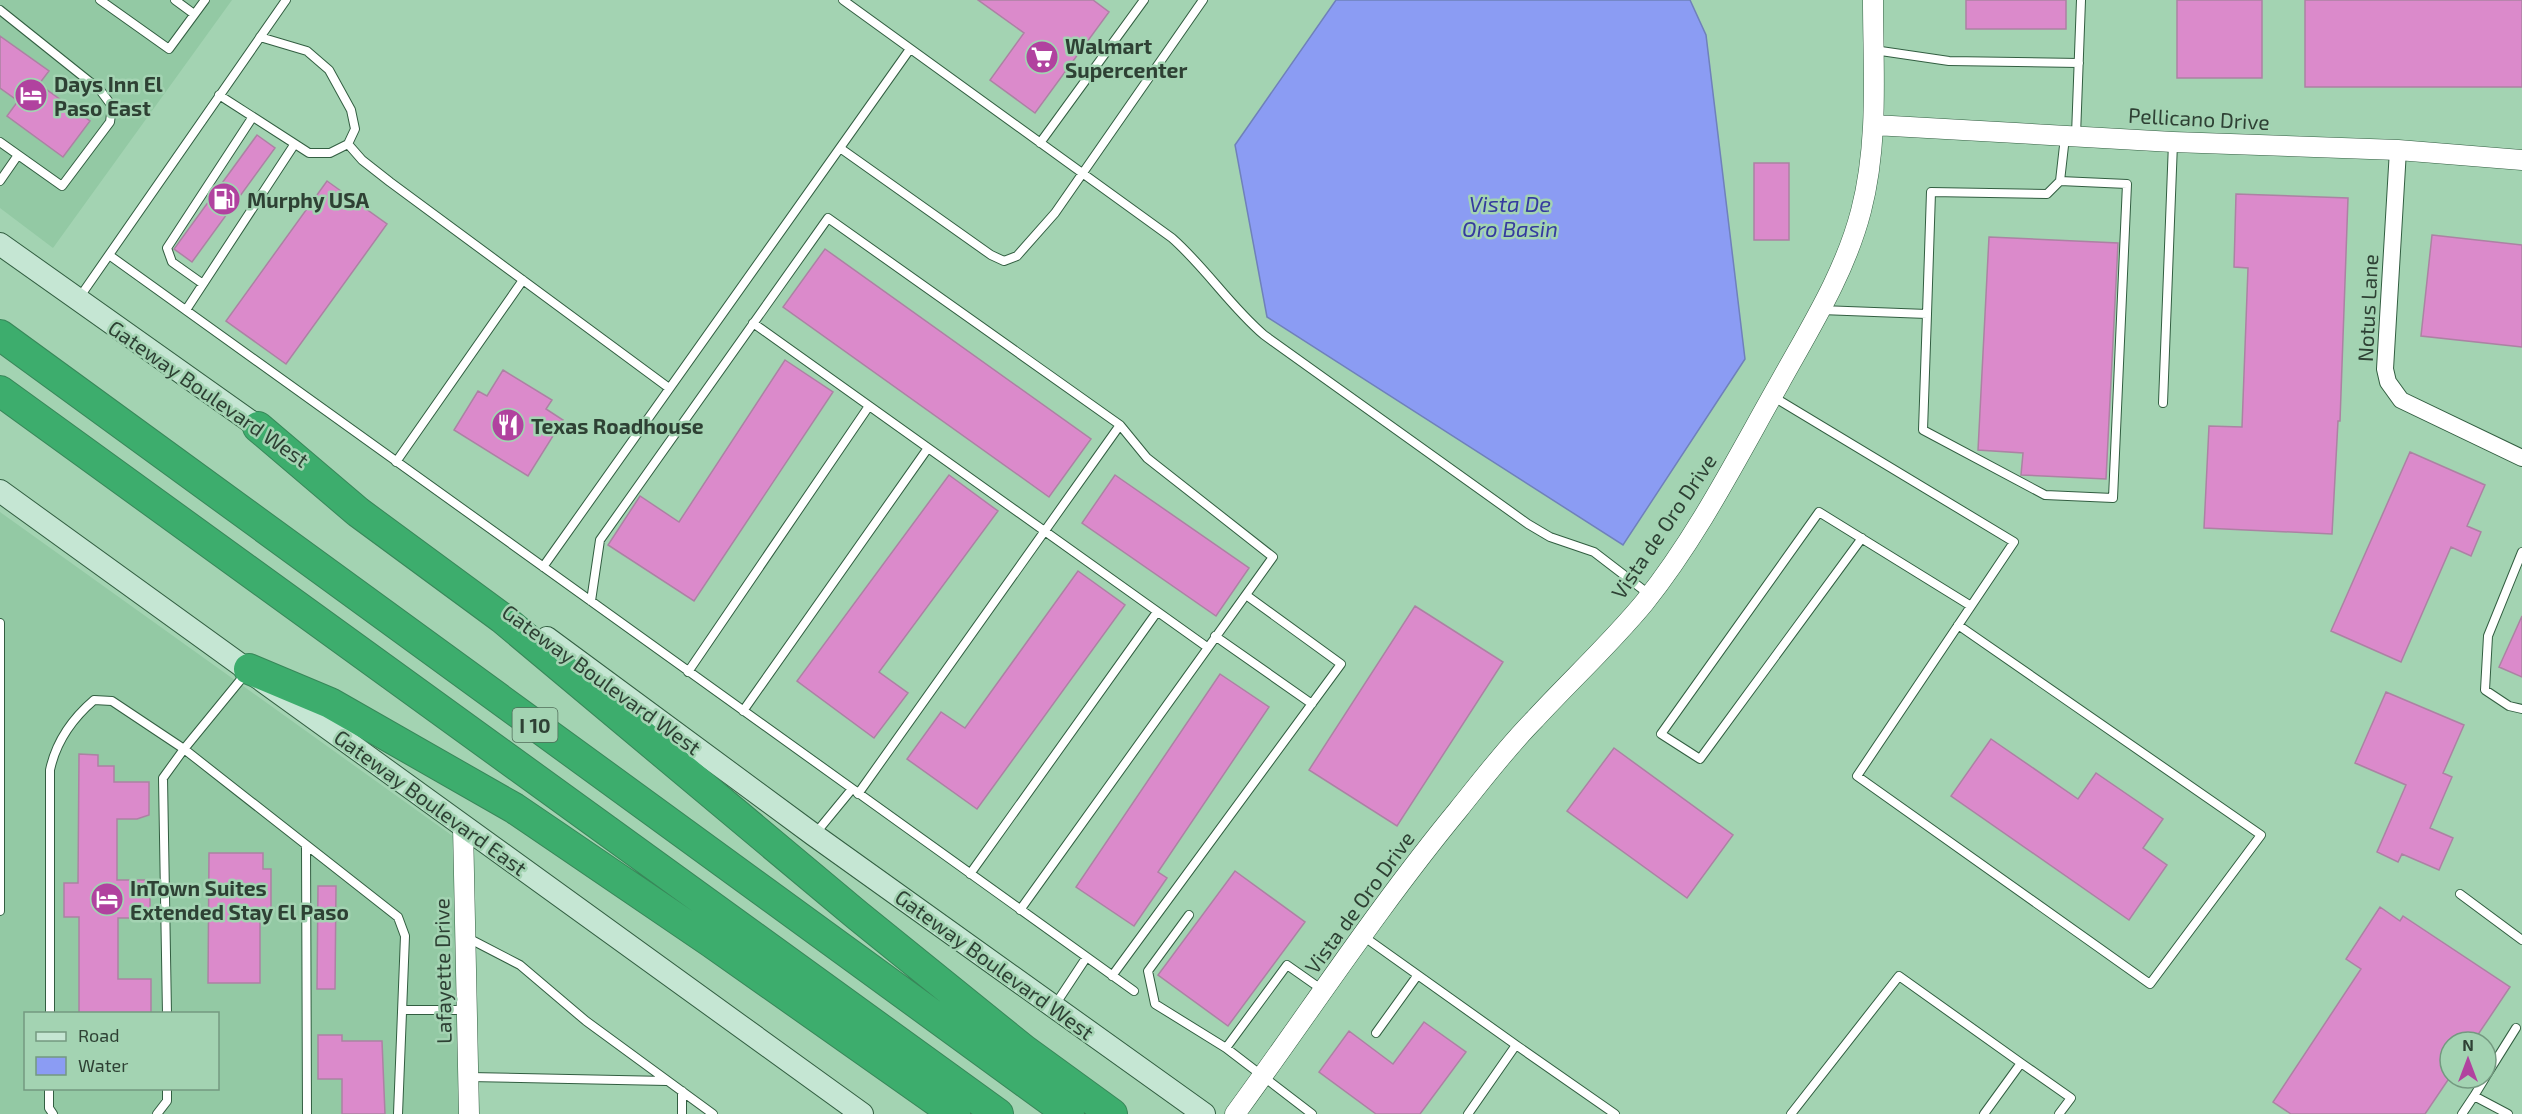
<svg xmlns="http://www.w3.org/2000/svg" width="2522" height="1114" font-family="'Exo 2',sans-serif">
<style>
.built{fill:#93c9a4;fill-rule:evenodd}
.water{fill:#8b9cf3;stroke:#6f81ba;stroke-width:1.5}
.building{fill:#db8acb;stroke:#ac82a3;stroke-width:1.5}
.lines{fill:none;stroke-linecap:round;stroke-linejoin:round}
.service-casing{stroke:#325e41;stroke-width:10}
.minor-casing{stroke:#325e41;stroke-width:18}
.tertiary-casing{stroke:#325e41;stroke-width:21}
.secondary-casing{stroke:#325e41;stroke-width:24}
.motorway-casing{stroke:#388759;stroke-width:32}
.service{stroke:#fff;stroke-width:8}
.minor{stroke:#fff;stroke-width:16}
.tertiary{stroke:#fff;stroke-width:20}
.secondary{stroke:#c5e6d3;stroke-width:22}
.motorway{stroke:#3dad6d;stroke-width:30}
.labels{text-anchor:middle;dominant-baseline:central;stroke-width:5;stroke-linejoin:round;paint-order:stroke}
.shield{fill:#a3d3b2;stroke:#516d5a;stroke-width:1.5}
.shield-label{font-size:20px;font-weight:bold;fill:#2e4134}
.poi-label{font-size:21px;font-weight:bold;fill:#2e4134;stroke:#a3d3b2;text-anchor:start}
.street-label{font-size:21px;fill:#2e4134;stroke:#a3d3b2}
.water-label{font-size:22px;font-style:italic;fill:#353b9f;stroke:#a3d3b2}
</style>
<rect width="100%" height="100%" fill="#a3d3b2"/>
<path class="built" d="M0,0H232L53,248L0,208Z
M0,512L454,837L463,1114H0ZM26,1014H218V1088H26Z"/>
<path class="water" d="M1336,0H1690L1706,35L1745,359L1623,545L1267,317L1235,145Z"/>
<path class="building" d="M978,0H1093L1109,12L1035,113L990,80L1024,33Z
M1966,0H2066V29H1966Z
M2177,0H2262V78H2177Z
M2305,0H2522V87H2305Z
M0,36L49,71L39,84L90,121L63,157L7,116L18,101L0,88Z
M257,135L275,148L192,262L174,249Z
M1754,163H1789V240H1754Z
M327,181L387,224L286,364L226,321Z
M2236,194L2348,198L2340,421H2338L2332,534L2204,528L2209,426L2242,427L2248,268L2234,267Z
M2432,235L2522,245V347L2421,336Z
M1989,237L2118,243L2106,479L2021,475L2023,453L1978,450Z
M825,249L1091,439L1049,497L783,307Z
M785,360L833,392L694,601L608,545L640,496L679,522Z
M503,370L552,400L546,409L563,420L528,476L454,430L478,391L487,396Z
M2410,452L2485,485L2467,526L2481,532L2471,556L2451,547L2401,662L2331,631Z
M949,475L998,511L879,672L908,693L874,738L797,681Z
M1115,475L1249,568L1216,616L1082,523Z
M1078,571L1125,605L977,809L907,759L941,712L965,728Z
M1415,606L1503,662L1397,826L1309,770Z
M2522,616V677L2499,667Z
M1220,674L1269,707L1158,872L1167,878L1134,926L1076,887Z
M2386,692L2464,725L2443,773L2452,777L2430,828L2453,838L2439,870L2402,854L2398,862L2377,852L2406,785L2355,763Z
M1991,739L2078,799L2096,773L2163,819L2143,848L2167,865L2129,920L1951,796Z
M1614,748L1733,835L1687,898L1567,811Z
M79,754L98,755V766H114V782H149V815L137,819H117V880H150V915L141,918H118V979H151V1014H79V917H64V883H78Z
M209,853H263V869H271V915H260V983H208Z
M1235,871L1305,922L1228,1026L1158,975Z
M318,886H336L335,989H317Z
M2380,907L2400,921L2403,916L2510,987L2473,1042H2450V1077L2425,1114H2291L2273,1102L2361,969L2346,959Z
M1424,1022L1466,1052L1420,1114H1376L1319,1072L1349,1031L1393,1064Z
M318,1035H342V1041H382L385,1114H342V1079H318Z"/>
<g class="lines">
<g class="service-casing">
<path id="service" d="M100,0L169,49L205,0
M175,0L194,14
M843,0L1172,238C1206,268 1230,306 1264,335L1528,524L1550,537L1594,552L1650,595
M0,10L100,90L112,106L110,122L62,186L0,142
M1874,50L1949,61L2079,63
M219,95L309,153H330L348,144L355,129L351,110L329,70L307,51L260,37
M2076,135L2081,0
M1040,143L1144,0
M348,144L362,160L390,182L669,388
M840,148L991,255L1004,261L1017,256L1055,213L1203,0
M0,181L18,155
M109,255L1134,991
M203,284L172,262L167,248L252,118
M79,298L286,0
M186,310L294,145
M1821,310L1927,314L1931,192L2047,194L2060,181L2065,137
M1927,314L1923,430L2045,495L2113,498L2127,184L2060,181
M753,323L1207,647
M1772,396L2014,542L1857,776L2150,984L2261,835L1958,625
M2163,403L2173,143
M396,462L523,280
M1862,538L1700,759L1661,734L1819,512L1971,606
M2522,552L2488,636L2485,690L2509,706L2522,709
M543,567L910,49
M591,601L600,540L828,218L1120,425L1147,458L1273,557L1020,910
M0,623V911
M1215,636L1312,704
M247,672L184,749L398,917L405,936L398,1114
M688,672L869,406
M743,711L928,448
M858,794L1120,425
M815,834L852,789
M306,846L307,1114
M970,874L1157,612
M2460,894L2522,940
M1189,915L1148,971L1155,1004L1226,1048L1312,1114
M1363,936L1516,1045L1468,1114
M466,937L520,965L586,1021L713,1114
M1112,976L1341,664L1246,595
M1055,1005L1086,958
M402,1010H467
M50,1014V770C56,742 73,718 94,700L112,701L184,749L163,778L167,1014
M1376,1033L1417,976
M1516,1045L1615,1114
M1226,1048L1287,965L1324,991
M2021,1063L2071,1098L2059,1114
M2486,1076L2516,1028
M469,1077L667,1081
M49,1088V1108L53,1114
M682,1091V1114
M2474,1096L2485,1078
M157,1114L167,1101V1088
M1791,1114L1899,976L2021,1063L1984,1114
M2462,1114L2474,1096L2508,1114"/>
</g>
<g class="minor-casing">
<path id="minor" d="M2398,150L2385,369L2388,382L2401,400L2522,458"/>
</g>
<g class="tertiary-casing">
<path id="tertiary" d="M1874,125L2173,142L2398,150L2522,160
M463,826L469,1114
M1235,1114C1309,1013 1378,907 1458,810C1483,779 1507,747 1535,719C1571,680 1610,644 1644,603C1697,537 1737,458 1779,384C1810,328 1845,273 1861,211C1879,142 1873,70 1873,0"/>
</g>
<g class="secondary-casing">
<path id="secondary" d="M0,244L271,436
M0,491L862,1114
M547,638L814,835L1204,1114"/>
</g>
<g class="motorway-casing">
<path id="motorway" d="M0,335L1069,1114
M0,391L998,1114
M258,427L358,512L502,618L857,915L1024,1050L1112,1114
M249,669L330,703L514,808L711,942L955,1114"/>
</g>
<use href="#service" class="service"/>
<use href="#minor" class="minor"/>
<use href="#tertiary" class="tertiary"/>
<use href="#secondary" class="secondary"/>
<use href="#motorway" class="motorway"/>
</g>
<defs>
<g id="supermarket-disc" transform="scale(1.725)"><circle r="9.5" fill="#b1429f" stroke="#a3d3b2"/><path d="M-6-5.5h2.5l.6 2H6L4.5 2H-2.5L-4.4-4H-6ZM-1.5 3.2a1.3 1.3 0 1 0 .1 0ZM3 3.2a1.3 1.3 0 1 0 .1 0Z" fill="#fff"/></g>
<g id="hotel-disc" transform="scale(1.725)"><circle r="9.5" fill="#b1429f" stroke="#a3d3b2"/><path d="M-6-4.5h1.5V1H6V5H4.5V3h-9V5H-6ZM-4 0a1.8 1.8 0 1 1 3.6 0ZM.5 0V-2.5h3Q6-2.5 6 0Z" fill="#fff"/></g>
<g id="fuel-disc" transform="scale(1.725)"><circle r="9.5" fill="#b1429f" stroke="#a3d3b2"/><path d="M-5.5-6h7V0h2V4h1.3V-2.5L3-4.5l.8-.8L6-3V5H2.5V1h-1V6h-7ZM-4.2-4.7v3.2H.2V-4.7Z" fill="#fff"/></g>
<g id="restaurant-disc" transform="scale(1.725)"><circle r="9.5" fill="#b1429f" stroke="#a3d3b2"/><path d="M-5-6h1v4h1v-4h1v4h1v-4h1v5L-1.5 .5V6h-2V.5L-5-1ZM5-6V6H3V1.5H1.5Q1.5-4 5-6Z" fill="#fff"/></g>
</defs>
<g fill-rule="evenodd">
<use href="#supermarket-disc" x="1042" y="57"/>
<use href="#hotel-disc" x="31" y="95"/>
<use href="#fuel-disc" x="224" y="199"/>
<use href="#restaurant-disc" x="508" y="425"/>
<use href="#hotel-disc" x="107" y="899"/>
</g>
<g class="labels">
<rect class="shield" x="512.5" y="708" width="45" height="34" rx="4.5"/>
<g class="shield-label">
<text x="535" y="725">I 10</text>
</g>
<g class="poi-label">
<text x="1065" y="45">Walmart<tspan x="1065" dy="24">Supercenter</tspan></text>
<text x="54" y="83">Days Inn El<tspan x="54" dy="24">Paso East</tspan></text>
<text x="247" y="199">Murphy USA</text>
<text x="531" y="425">Texas Roadhouse</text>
<text x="130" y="887">InTown Suites<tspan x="130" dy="24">Extended Stay El Paso</tspan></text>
</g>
<g class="street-label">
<text transform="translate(2199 118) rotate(3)">Pellicano Drive</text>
<text transform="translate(2367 308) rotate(-87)">Notus Lane</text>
<text transform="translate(209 393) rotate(35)">Gateway Boulevard West</text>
<text transform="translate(1663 526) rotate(-56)">Vista de Oro Drive</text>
<text transform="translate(602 679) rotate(36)">Gateway Boulevard West</text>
<text transform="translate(431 802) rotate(36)">Gateway Boulevard East</text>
<text transform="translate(1359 902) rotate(-54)">Vista de Oro Drive</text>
<text transform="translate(995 964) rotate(36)">Gateway Boulevard West</text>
<text transform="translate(442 971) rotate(-91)">Lafayette Drive</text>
</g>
<g class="water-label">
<text x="1510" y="203">Vista De<tspan x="1510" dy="25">Oro Basin</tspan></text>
</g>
</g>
<rect x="24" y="1012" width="195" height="78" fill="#a3d3b2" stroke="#749980" stroke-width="1.5"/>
<rect x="36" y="1032" width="30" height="9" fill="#c5e6d3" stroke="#749980" stroke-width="1.5"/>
<text x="78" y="1042" font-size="18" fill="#2e4134">Road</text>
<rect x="36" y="1057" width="30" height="18" fill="#8b9cf3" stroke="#749980" stroke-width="1.5"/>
<text x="78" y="1072" font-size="18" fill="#2e4134">Water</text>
<g transform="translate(2468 1060)"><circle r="28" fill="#a3d3b2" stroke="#749980" stroke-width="1.5"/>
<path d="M0-4.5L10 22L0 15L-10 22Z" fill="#b1429f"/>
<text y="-9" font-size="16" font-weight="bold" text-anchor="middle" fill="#2e4134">N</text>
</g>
</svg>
